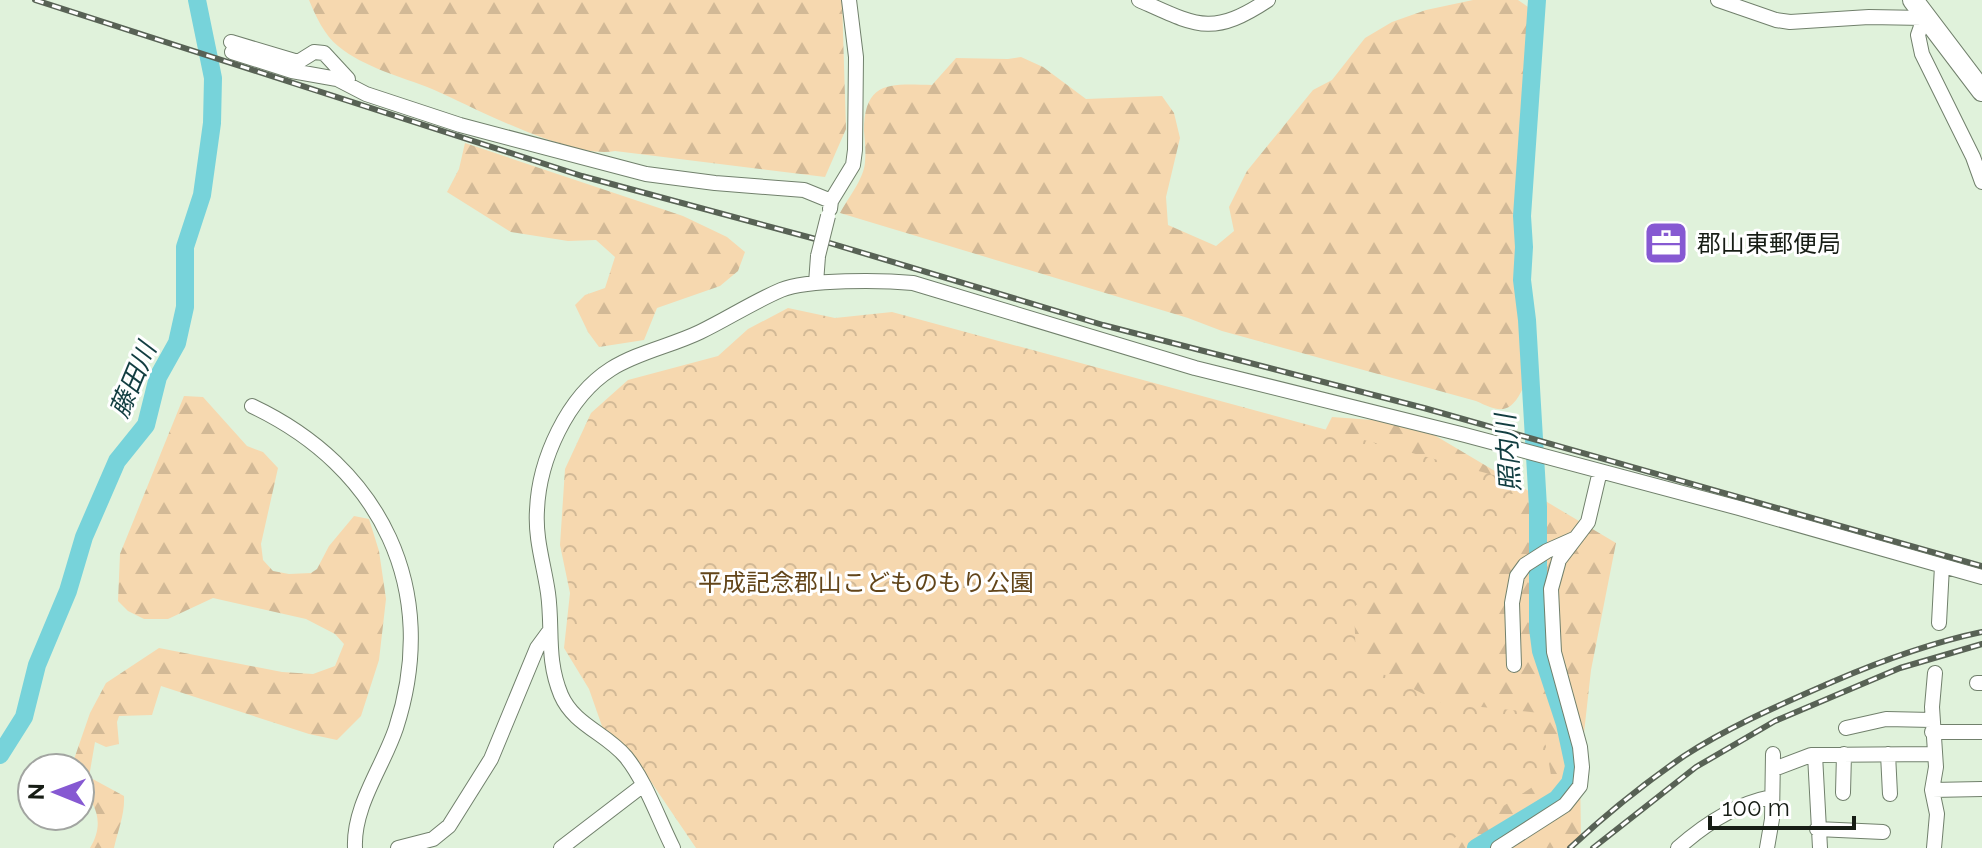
<svg xmlns="http://www.w3.org/2000/svg" width="1982" height="848" font-family="Raleway,'Noto Sans JP',sans-serif">
<style>
.forest{fill:url(#forest-firs)}
.park{fill:url(#park-crowns)}
.lines{fill:none;stroke-linecap:round;stroke-linejoin:round}
.river{stroke:#77d3da;stroke-width:18}
.minor-casing{stroke:#71806c;stroke-width:16}
.highway-casing{stroke:#71806c;stroke-width:22}
.minor{stroke:#fff;stroke-width:14}
.highway{stroke:#fff;stroke-width:20}
.rail-casing{stroke:#586255;stroke-width:6}
.rail{stroke:#fff;stroke-width:3;stroke-dasharray:9;stroke-linecap:butt}
.minor-bridge-casing{stroke:#71806c;stroke-width:16;stroke-linecap:butt}
.minor-bridge{stroke:#fff;stroke-width:14}
.labels{text-anchor:middle;dominant-baseline:central;stroke-width:6;stroke-linejoin:round;paint-order:stroke}
.poi-label{font-size:24px;fill:#171d15;stroke:#fff;text-anchor:start}
.park-label{font-size:24px;fill:#62451a;stroke:#fff}
.water-label{font-size:26px;font-style:italic;fill:#113d40;stroke:#fff}
</style>
<defs>
<pattern id="forest-firs" width="22" height="20" patternUnits="userSpaceOnUse" patternTransform="scale(2)"><rect width="22" height="20" fill="#f6d8af"/><path d="M5 1l3.5 6h-7zM16 11l3.5 6h-7z" fill="#d2b996"/></pattern>
<pattern id="park-crowns" width="20" height="18" patternUnits="userSpaceOnUse" patternTransform="scale(2)"><rect width="20" height="18" fill="#f6d8af"/><path d="M2 6a3 3 0 1 1 6 0M12 15a3 3 0 1 1 6 0" fill="none" stroke="#d2b996"/></pattern>
</defs>
<rect width="100%" height="100%" fill="#e0f2db"/>
<path class="forest" d="M309,0H842L846,129L825,177L615,151C573,160 473,107 432,89C400,76 365,68 338,46C325,36 315,15 309,0Z
M1473,0H1518L1534,11C1526,75 1516,147 1516,211C1515,241 1519,272 1523,302C1526,326 1532,371 1521,392C1508,417 1496,410 1476,401L1222,331L1188,318L840,213C848,198 864,179 865,162C866,152 865,141 864,131C864,80 891,84 932,85L956,58L1008,59L1021,57L1043,67L1086,99L1162,96L1174,113L1180,138L1166,197L1168,225L1216,246L1234,231L1229,207L1247,171L1313,90L1332,80L1365,38L1392,22L1426,10Z
M465,143L683,216L727,237L745,252L738,271L720,286L657,308L644,340L599,347L588,332L575,305L585,295L605,288L615,257L596,240L568,241L511,232L447,192L459,169Z
M184,396L203,397L247,446L263,452L278,468L261,544L263,560L273,571L289,574L311,573L317,569L329,546L354,516L369,519L379,551L386,599L379,660L361,716L337,740L309,734L161,686L152,715L119,716L117,722L119,744L106,747L95,742L89,777L124,796C125,814 118,830 114,848H90C104,825 98,805 80,788V768H71L90,713L106,683L159,648L282,672L313,674L335,666L344,644L335,634L306,619L213,598L168,619H144L128,611L118,601L120,554Z
M1332,417L1414,423L1616,543L1591,670L1580,769L1581,839L1573,848H1196L1318,445Z"/>
<path class="park" d="M788,308L835,318L892,312L1508,479L1518,543L1497,560L1419,554L1354,607L1356,661L1442,703L1540,713L1551,775L1439,848H696L643,770L603,729L589,689L564,648L570,593L560,545L565,469L591,413L628,380L718,356L748,329Z"/>
<g class="lines">
<path class="river" d="M0,755L24,717L37,665L68,591L84,537L117,461L146,425L158,377L177,343L185,307V247L202,195L212,123L213,78L197,0
M1476,848L1557,799L1570,783L1574,766L1565,724L1541,651L1538,628V507L1527,320L1522,280L1524,247L1522,216L1537,0"/>
<g class="minor-casing">
<path id="minor" d="M1139,0C1197,26 1212,37 1268,0
M1718,0L1776,20L1790,22L1869,17L1924,18L1918,35L1922,54L1973,157L1982,182
M231,42L298,62L314,52L324,53L348,79
M232,52L292,71L337,79L366,94L460,125L646,174L715,183L804,190L831,201
M830,209L831,201L853,165L855,150L856,57L849,0
M816,283L818,256
M252,406C381,467 441,589 396,728C383,767 353,806 355,848
M1939,623L1942,566
M1514,665L1512,603L1517,576L1525,565L1547,551L1574,539
M1977,683H1982
M1846,728L1886,719L1932,720
M1932,732H1982
M1888,754L1890,794
M1815,755L1820,848
M1774,769L1811,755L1935,754
M1932,790L1982,789
M1843,793L1844,754
M1817,829L1883,832
M398,848L433,839L449,826L491,759L537,648L548,633
M561,848L642,786
M673,848C658,818 646,782 626,757C606,733 574,725 561,695C546,659 553,629 548,593C544,565 535,539 537,510C539,460 567,397 611,369C638,352 671,346 700,332C727,319 753,302 781,290C808,279 882,280 913,283L1195,368L1465,435L1739,508L1982,577
M1498,848L1565,805L1580,786L1582,767L1580,747L1554,652L1551,589L1559,560L1588,522L1600,471
M1678,848C1705,824 1735,804 1771,797
M1767,848L1772,819L1773,754
M1934,848L1937,814L1932,790L1936,767L1932,707L1935,673"/>
</g>
<g class="highway-casing">
<path id="highway" d="M1913,0L1982,91"/>
</g>
<use href="#minor" class="minor"/>
<use href="#highway" class="highway"/>
<g class="rail-casing">
<path id="rail" d="M35,0L582,176L823,241L1103,325L1424,408L1982,566
M1570,848C1605,815 1645,783 1684,756C1730,726 1782,704 1832,682C1881,661 1929,643 1982,632
M1593,848L1696,767L1775,721L1900,668L1982,644"/>
</g>
<use href="#rail" class="rail"/>
<g class="minor-bridge-casing">
<path id="minor-bridge" d="M818,256L828,216"/>
</g>
<use href="#minor-bridge" class="minor-bridge"/>
</g>
<defs>
<g id="office-square" transform="scale(2.3)"><rect x="-9" y="-9" width="18" height="18" rx="4" fill="#8659d2" stroke="#fff"/><path d="M-6-3h4V-5.5h4V-3h4V5H-6ZM-1-4.5V-3h2v-1.5ZM-6 0V1H6V0Z" fill="#fff"/></g>
</defs>
<g fill-rule="evenodd">
<use href="#office-square" x="1666" y="243"/>
</g>
<g class="labels">
<g class="poi-label">
<text x="1697" y="243">郡山東郵便局</text>
</g>
<g class="park-label">
<text x="866" y="582">平成記念郡山こどものもり公園</text>
</g>
<g class="water-label">
<text transform="translate(133 380) rotate(-67)">藤田川</text>
<text transform="translate(1508 453) rotate(-94)">照内川</text>
</g>
</g>
<g transform="translate(56 792) rotate(271)"><circle r="38" fill="#ffffff" stroke="#a2a5a1" stroke-width="2"/>
<path d="M0-6L14 30L0 20L-14 30Z" fill="#8659d2"/>
<text y="-12" font-size="22" font-weight="bold" text-anchor="middle" fill="#171d15">N</text>
</g>
<path d="M1710 816v12h144v-12" fill="none" stroke="#171d15" stroke-width="4"/>
<text x="1722" y="816" font-size="24" fill="#171d15" stroke="#ffffff" stroke-width="6" paint-order="stroke">100 m</text>
</svg>
